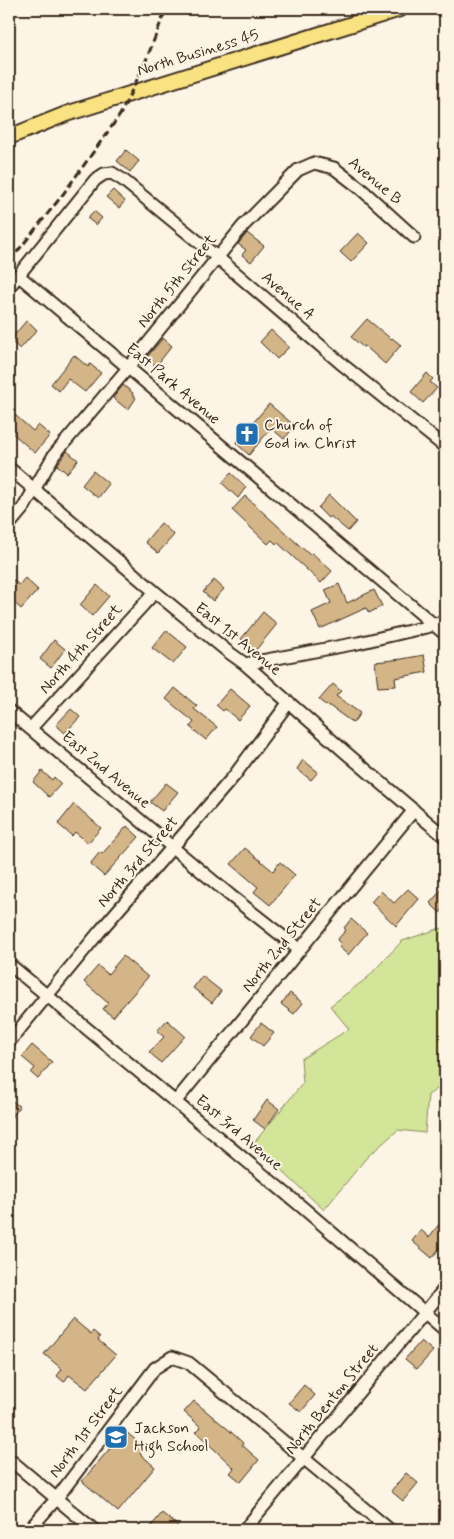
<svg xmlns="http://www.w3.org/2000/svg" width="454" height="1539" font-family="Mynerve,sans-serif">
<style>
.green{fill:#d3e599;stroke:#87885c}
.building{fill:#d4b588;stroke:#3b2a1e}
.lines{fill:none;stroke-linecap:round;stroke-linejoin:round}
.minor-casing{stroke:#3b2a1e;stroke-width:15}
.major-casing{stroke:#3b2a1e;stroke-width:18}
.minor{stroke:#fcf5e5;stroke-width:11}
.major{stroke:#f8e281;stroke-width:14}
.rail{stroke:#3b2a1e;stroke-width:3;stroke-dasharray:8 4;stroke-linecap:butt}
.labels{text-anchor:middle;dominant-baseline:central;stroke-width:4;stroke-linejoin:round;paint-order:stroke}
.street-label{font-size:16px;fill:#3b2a1e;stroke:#fcf5e5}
.poi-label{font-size:16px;fill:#3b2a1e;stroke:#fcf5e5;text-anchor:start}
</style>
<rect width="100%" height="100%" fill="#fcf5e5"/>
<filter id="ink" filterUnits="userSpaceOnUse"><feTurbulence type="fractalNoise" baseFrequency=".02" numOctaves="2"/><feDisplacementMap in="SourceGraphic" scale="10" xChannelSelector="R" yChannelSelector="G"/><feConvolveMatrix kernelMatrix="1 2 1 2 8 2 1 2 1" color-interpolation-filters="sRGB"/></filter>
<g filter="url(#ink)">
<path class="green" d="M441,928L445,933V1084L428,1095L425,1133L398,1130L367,1157L324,1210L253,1144L303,1083L301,1059L349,1029L330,1006L367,978L402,941Z"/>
<path class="building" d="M126,150L139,161L130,172L117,161Z
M113,190L125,201L119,208L106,197Z
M94,211L102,218L96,225L87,218Z
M247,233L264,246L251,262L242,255L246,250L238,244Z
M358,233L369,243L351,262L340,252Z
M367,319L391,339L392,338L401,345L385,364L365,346L363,347L351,337Z
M27,320L37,330L20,349L10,340Z
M271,330L289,347L277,359L260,342Z
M163,338L172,346L156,366L146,358Z
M74,355L88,367L90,364L101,373L85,392L68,379L59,391L51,384Z
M427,373L433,379L430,382L437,388L423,403L411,392Z
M123,385L133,393L132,395L136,398L128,410L113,398Z
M269,404L295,426L284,439L271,428L249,455L236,443Z
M15,415L33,431L38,425L50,435L35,453L9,430V422Z
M67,451L78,460L67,473L57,465Z
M93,471L109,484L98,498L82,485Z
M231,473L246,487L238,498L222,483Z
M329,495L356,522L348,531L330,516L328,518L318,508Z
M245,496L310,555L312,553L332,571L321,583L277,542L276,544L272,540L268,544L232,510Z
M161,523L174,535L158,553L145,542Z
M9,577L19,585L25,578L38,590L21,609L9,598Z
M214,580L224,589L213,601L203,592Z
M339,584L347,603L374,590L382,606L369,613L366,608L320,629L312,612L331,603L325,590Z
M97,585L109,596L92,616L80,605Z
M263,612L277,624L255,651L241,639Z
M166,630L187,647L173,664L152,648Z
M54,640L65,649L51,668L40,659Z
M424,655L427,672L395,678L396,686L378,687L375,662L402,659Z
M333,684L341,691L336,696L360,713L353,723L328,705L327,706L319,700Z
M175,688L197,706L194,709L217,727L206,740L190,727L194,722L166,699Z
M230,689L250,706L238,720L225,709L223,711L216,705Z
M71,709L80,717L65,733L56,725Z
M303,760L318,772L311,780L297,769Z
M42,771L52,780L54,777L61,784L49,797L33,782Z
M166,783L178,792L162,811L150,802Z
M74,804L101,828L88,843L75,832L72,836L58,824Z
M127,826L139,837L104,876L90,864L100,852L102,854Z
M245,848L273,871L280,862L295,875L270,905L254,892L258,887L231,864Z
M445,886V907L440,913L430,903Z
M408,889L419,899L396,926L371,902L381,891L394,903Z
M351,919L367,933L348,955L339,947L341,944L337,940L346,930L344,928Z
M123,956L148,977L113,1017L103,1009L108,1003L84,982L98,966L108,974Z
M202,976L221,991L212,1003L193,988Z
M290,993L303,1003L294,1014L281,1004Z
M167,1020L185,1036L161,1063L149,1052L164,1037L157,1031Z
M261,1023L274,1033L263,1046L251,1036Z
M32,1045L52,1062L38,1079L31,1073L35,1068L22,1057Z
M9,1098L20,1107L9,1120Z
M267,1100L279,1109L265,1129L253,1120Z
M445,1217V1241L432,1258L412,1241L421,1230L429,1237Z
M73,1319L91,1334L93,1331L100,1337L98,1340L116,1355L87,1389L69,1375L64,1382L57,1376L62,1369L44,1354Z
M421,1341L433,1351L417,1369L405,1359Z
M304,1385L315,1395L301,1412L289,1403Z
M194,1401L229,1430L243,1443L242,1445L259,1460L241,1482L230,1473L234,1468L196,1432L201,1427L184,1412Z
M125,1431L145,1448L140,1454L155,1467L118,1512L82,1481Z
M406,1473L418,1483L403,1501L391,1491Z
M162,1513L183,1530H148Z"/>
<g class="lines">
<g class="minor-casing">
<path id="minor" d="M18,275L445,634
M9,287L95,180L104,174L112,173L123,180L217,257L343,365L445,447
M9,468L155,592L227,651L245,664L345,752L445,837
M9,525L24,507L54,455L128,368L243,226L298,170L314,163L334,168L360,188L414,237
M245,664L358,643L435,625L445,620
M9,711L231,896L300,950
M31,728L155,592
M9,964L302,1207L445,1330
M9,1042L100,931L234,776L289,702
M176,1101L414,810
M9,1459L94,1530
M29,1530L57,1498L155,1368L172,1357L189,1363L390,1530
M244,1530L445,1288"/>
</g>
<g class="major-casing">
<path id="major" d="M9,137L66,114L400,9"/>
</g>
<use href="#minor" class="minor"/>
<use href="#major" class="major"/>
<path class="rail" d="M9,262L61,197L120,115L145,63L166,9"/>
</g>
</g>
<defs>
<g id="church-square" transform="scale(1.25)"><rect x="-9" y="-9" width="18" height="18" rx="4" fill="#1f6fb2" stroke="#fcf5e5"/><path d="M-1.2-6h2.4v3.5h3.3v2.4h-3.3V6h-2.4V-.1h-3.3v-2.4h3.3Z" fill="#fff"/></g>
<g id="school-square" transform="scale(1.25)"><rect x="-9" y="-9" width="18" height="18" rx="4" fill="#1f6fb2" stroke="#fcf5e5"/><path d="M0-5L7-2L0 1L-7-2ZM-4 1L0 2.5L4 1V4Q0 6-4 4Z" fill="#fff"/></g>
</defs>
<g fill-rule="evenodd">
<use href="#church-square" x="247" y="434"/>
<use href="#school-square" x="116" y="1437"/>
</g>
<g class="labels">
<g class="street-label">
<text transform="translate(198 53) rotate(-17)">North Business 45</text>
<text transform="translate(375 181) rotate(40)">Avenue B</text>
<text transform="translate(177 281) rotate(-51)">North 5th Street</text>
<text transform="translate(288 296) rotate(41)">Avenue A</text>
<text transform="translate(173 384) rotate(40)">East Park Avenue</text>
<text transform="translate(238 639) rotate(39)">East 1st Avenue</text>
<text transform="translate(81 649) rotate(-48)">North 4th Street</text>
<text transform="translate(106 770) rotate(40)">East 2nd Avenue</text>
<text transform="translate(138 862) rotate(-49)">North 3rd Street</text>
<text transform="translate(282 945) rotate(-51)">North 2nd Street</text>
<text transform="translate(239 1133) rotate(40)">East 3rd Avenue</text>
<text transform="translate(332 1399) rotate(-51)">North Benton Street</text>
<text transform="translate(86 1432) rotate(-53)">North 1st Street</text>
</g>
<g class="poi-label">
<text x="264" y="425">Church of<tspan x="264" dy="18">God in Christ</tspan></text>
<text x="134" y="1428">Jackson<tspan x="134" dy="18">High School</tspan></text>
</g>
</g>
<rect width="454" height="1539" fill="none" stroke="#fcf5e5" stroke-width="30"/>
<rect x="15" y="15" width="424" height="1509" fill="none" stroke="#3b2a1e" stroke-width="2" filter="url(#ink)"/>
</svg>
